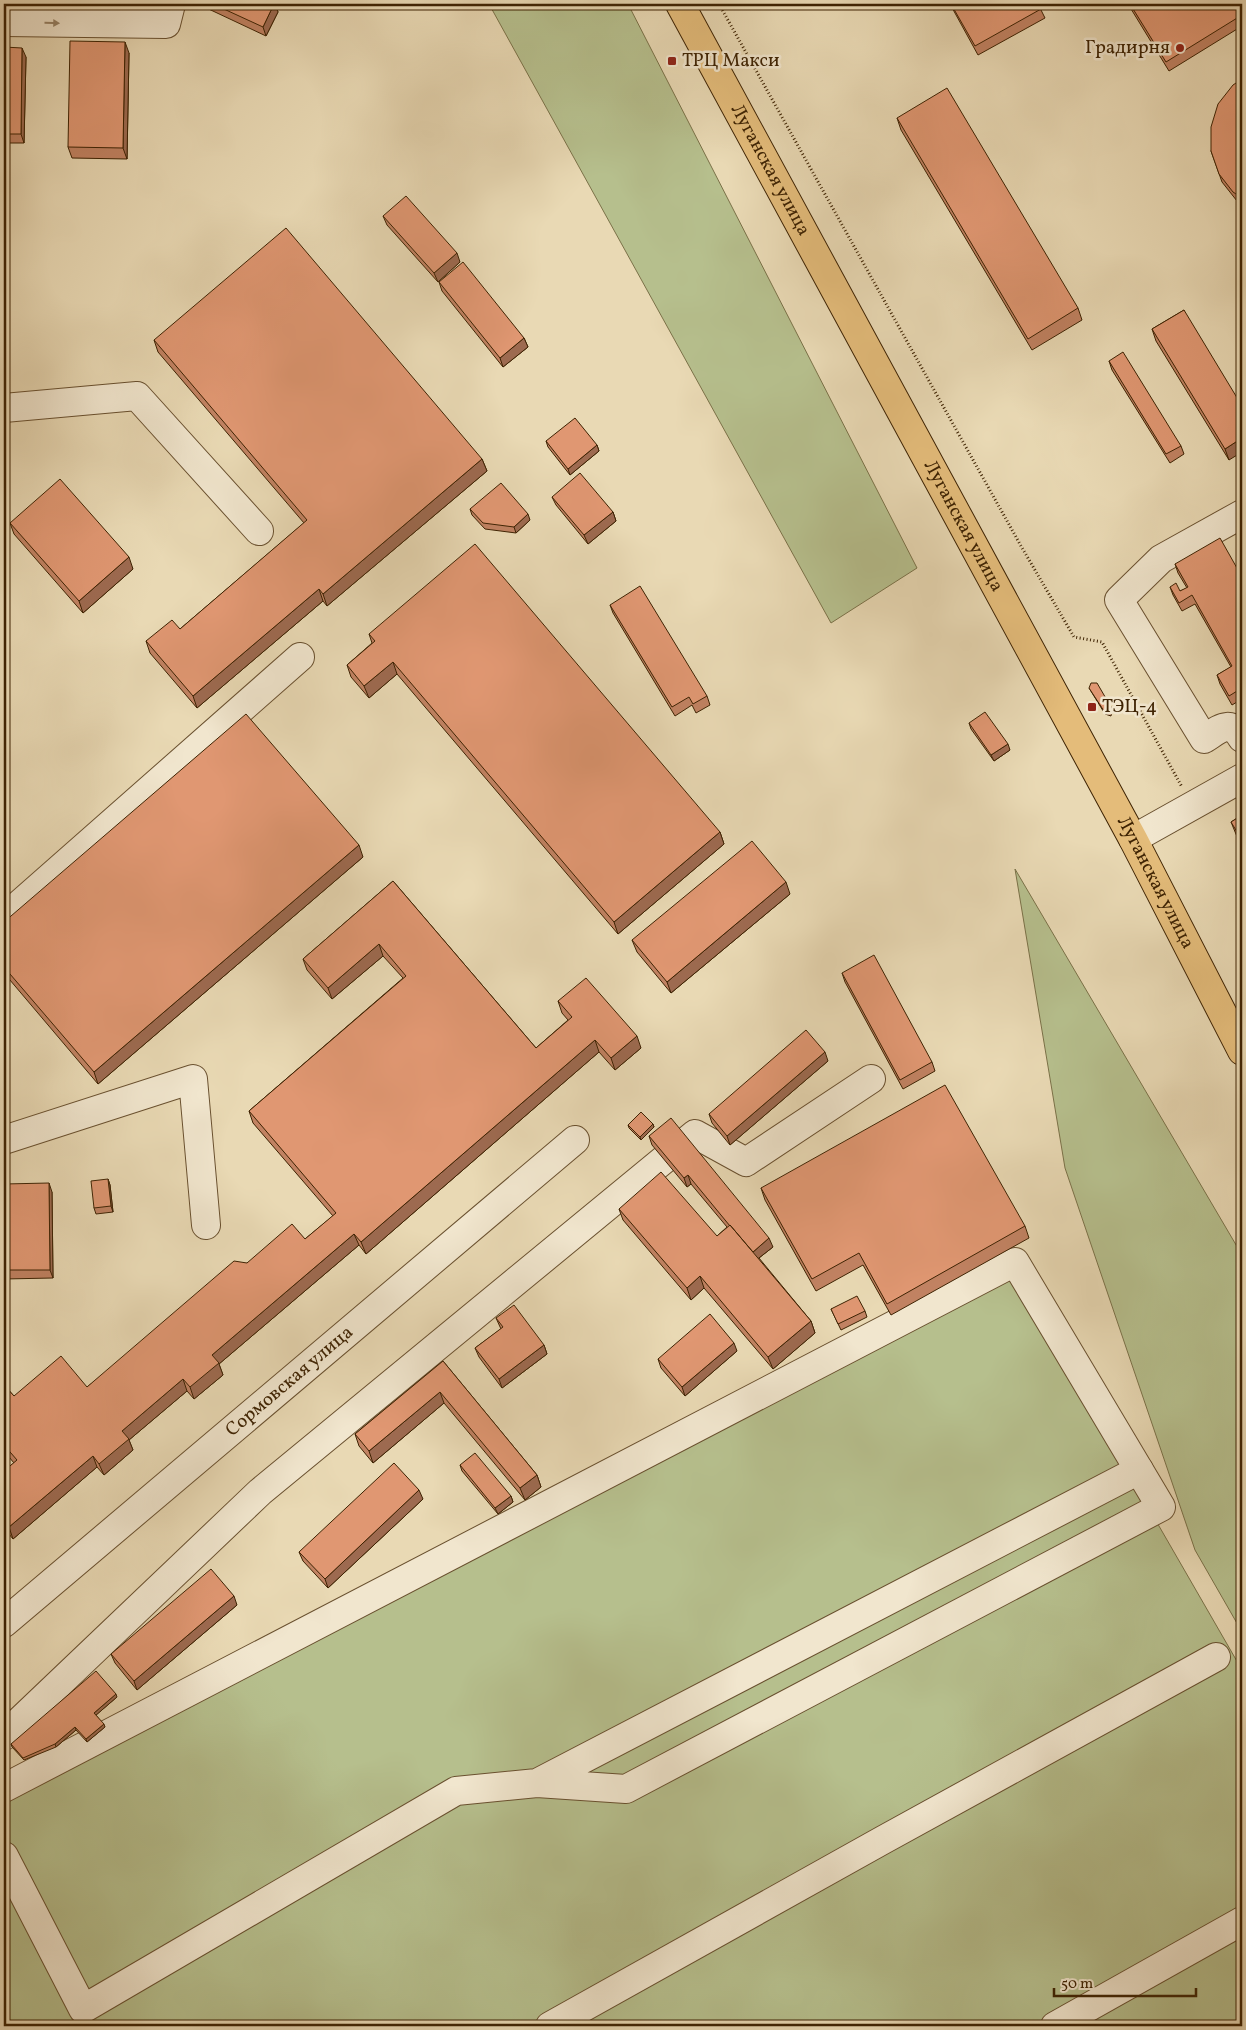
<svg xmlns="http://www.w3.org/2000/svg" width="1246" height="2030" font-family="Vollkorn,serif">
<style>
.green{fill:#b6bf8d;stroke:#7a7148}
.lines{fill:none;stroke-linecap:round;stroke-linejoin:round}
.minor-casing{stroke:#69502f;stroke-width:30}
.highway-casing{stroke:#3e2303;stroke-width:30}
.path{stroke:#3e2303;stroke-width:3;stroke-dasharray:1 2.5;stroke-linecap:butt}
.minor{stroke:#f1e6ce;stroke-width:28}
.highway{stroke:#e4bc7a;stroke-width:28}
.wall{fill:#c18262;stroke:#3e2303}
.shaded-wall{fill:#9d6a50;stroke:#3e2303}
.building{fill:#e09772;stroke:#3e2303}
.oneway{fill:#988468}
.poi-dot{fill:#8f2418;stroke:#f1e6ce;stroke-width:2}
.labels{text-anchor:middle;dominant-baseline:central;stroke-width:5;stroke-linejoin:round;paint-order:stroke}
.poi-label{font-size:19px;fill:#3e2303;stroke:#f1e6ce;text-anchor:start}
.street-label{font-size:19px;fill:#3e2303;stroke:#f1e6ce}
</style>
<rect width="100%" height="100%" fill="#e9d9b4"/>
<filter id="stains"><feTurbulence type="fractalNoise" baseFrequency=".004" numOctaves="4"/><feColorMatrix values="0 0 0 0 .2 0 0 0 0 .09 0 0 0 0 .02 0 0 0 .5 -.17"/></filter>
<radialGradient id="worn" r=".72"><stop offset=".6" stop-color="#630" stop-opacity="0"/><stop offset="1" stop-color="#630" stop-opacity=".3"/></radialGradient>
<path class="green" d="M489,4H628L917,568L831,623Z
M1015,869L1242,1255V1632L1195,1550L1065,1168Z
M1012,1271L1242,1670V2026H4V1791Z"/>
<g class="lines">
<g class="minor-casing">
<g id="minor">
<path d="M4,22L166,24L171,4"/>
<path d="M4,408L137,396L259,531"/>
<path d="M1242,514L1161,559L1119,600L1204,739C1220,729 1230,718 1242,738"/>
<path d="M1133,839L1242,778"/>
<path d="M4,918L300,657"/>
<path d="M4,1140L193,1079L206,1225"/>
<path id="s1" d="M4,1623L575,1140"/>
<path d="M4,1736L260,1492L695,1134L746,1162L871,1079"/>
<path d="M4,1788L1015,1262L1139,1470"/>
<path d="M4,1856L83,2009L456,1791L537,1783L626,1789L1161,1507L1139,1470L537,1783"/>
<path d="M550,2026L883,1840L1216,1657"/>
<path d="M1055,2026L1242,1921"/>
</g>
</g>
<g class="highway-casing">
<g id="highway">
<path id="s2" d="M680,4L1133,839L1242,1051"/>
</g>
</g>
<path class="path" d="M719,4L1021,546L1074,637L1102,642L1182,787"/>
<use href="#minor" class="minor"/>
<use href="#highway" class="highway"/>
</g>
<path class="wall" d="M198,4H275L278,12L266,36Z
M792,4H800L794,7Z
M950,4H1038L1045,18L978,55Z
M1128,4H1242V26L1169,71Z
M4,47L26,57L24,143H4Z
M129,53L127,159L72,158L68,147Z
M1242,79V205L1237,201L1222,182L1211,151Z
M897,118L1078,308L1082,320L1032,350L901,130Z
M383,216L460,262L438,282L387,225Z
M439,282L524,338L528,347L503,367L442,291Z
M1184,310L1229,460L1156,341L1152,329Z
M154,340L482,459L487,471L327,606L323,601L197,708L150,653L146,641L180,629L304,523L158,352Z
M1109,361L1181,446L1184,454L1170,463L1112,370Z
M546,441L597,445L599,451L570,475L548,447Z
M552,497L613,512L616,521L588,544L556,505Z
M470,509L530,520L516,533L485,529L472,515Z
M10,523L133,569L83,613L14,534Z
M1175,564L1242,577V699L1232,705L1220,684L1217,675L1231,667L1195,604L1182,611L1173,595L1170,587L1180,591L1187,588L1178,573Z
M610,605L707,696L710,705L696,713L692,705L675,716L613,613Z
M369,634L720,832L724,844L618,934L397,674L369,698L351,677L347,665L372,643Z
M1089,688L1111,707L1112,710L1111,716L1105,714Z
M969,723L1010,750L994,761L971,729Z
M1242,815V846L1238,839L1231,822Z
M363,857L98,1084L4,973V922Z
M393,881L536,1048L568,1020L562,1013L558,1001L641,1048L615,1070L599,1052L366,1254L359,1245L219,1364L223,1375L194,1399L187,1391L129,1440L133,1450L104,1475L97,1467L13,1539L4,1528V1471L14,1463L4,1451V1385L14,1396L87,1387L247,1263L305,1239L333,1216L253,1123L249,1111L403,978L383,956L332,999L307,970L303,959Z
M790,894L671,993L637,952L632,940Z
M842,973L932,1062L935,1071L903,1089L845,982Z
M828,1061L730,1145L712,1123L709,1114Z
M653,1124L654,1127L641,1140L629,1128L628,1125Z
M649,1136L773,1247L759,1258L811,1321L815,1333L773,1369L704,1288L691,1300L623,1220L619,1209L717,1236L727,1227L691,1184L687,1187L652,1145Z
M108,1179L110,1185L113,1212L96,1214L94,1208Z
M4,1184L52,1192L53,1278L4,1279Z
M761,1188L1025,1226L1029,1238L891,1315L863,1265L816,1291L765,1200Z
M831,1309L865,1311L867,1317L841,1330Z
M496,1318L544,1345L547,1354L502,1388L479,1357L475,1348L501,1329Z
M737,1351L685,1396L661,1368L658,1359Z
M443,1361L537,1475L541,1487L525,1500L444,1403L373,1463L359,1446L355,1434Z
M460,1465L511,1496L513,1502L498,1514L462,1471Z
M423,1499L328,1588L303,1561L299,1552Z
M237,1605L137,1690L115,1663L111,1654Z
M117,1697L96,1715L105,1727L87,1742L76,1730L56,1747L24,1760L12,1747L11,1744Z"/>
<path class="shaded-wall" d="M274,4H275L278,12L266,36L263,27Z
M125,42L129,53L127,159L123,148Z
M22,48L26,57L24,143L21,134Z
M457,253L460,262L438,282L434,273Z
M524,338L528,347L503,367L500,358Z
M1242,438V452L1229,460L1225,449Z
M597,445L599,451L570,475L568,469Z
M482,459L487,471L327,606L323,594Z
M613,512L616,521L588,544L584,535Z
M528,514L530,520L516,533L514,527Z
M129,557L133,569L83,613L79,601Z
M319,589L323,601L197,708L193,696Z
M393,662L397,674L369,698L364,686Z
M1008,744L1010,750L994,761L991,755Z
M720,832L724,844L618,934L614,922Z
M359,845L363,857L98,1084L94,1072Z
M786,882L790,894L671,993L667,982Z
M379,944L383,956L332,999L328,988Z
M637,1036L641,1048L615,1070L611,1058Z
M595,1040L599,1052L366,1254L361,1242Z
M825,1052L828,1061L730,1145L727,1136Z
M653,1124L654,1127L641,1140L640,1137Z
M688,1175L691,1184L687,1187L684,1178Z
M108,1179L110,1185L113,1212L111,1206Z
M49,1183L52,1192L53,1278L50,1270Z
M354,1234L359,1245L219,1364L223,1375L194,1399L190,1387L212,1355Z
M769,1238L773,1247L755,1261L752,1253Z
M700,1276L704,1288L691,1300L687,1288Z
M811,1321L815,1333L773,1369L768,1357Z
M734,1343L737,1351L685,1396L682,1387Z
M544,1345L547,1354L502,1388L499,1379Z
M183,1379L187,1391L129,1440L133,1450L104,1475L99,1464L122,1431Z
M440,1392L444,1403L373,1463L369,1451Z
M93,1456L97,1467L13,1539L9,1527Z
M537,1475L541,1487L525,1500L520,1488Z
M419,1490L423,1499L328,1588L325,1579Z
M511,1496L513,1502L498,1514L495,1508Z
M234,1596L237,1605L137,1690L134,1681Z
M116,1694L117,1697L95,1716L94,1713Z
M104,1724L105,1727L87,1742L86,1739Z
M75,1727L76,1730L56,1747L55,1744Z"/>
<path class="building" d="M213,4H274L263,27Z
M951,4H1038L1041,9L975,46Z
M1130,4H1242V15L1166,62Z
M70,41L125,42L123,148L68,147Z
M4,47L22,48L21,134H4Z
M1242,79V198L1233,192L1219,174L1211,151V127L1218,104L1233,85Z
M947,88L1078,308L1028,339L897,118Z
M406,196L457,253L434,273L383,216Z
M286,228L482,459L323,594L319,589L193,696L146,641L172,620L180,629L307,520L154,340Z
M463,262L524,338L500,358L439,282Z
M1184,310L1242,406V438L1225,449L1152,329Z
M1123,352L1181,446L1166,454L1109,361Z
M575,418L597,445L568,469L546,441Z
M580,473L613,512L584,535L552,497Z
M60,479L129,557L79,601L10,523Z
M501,483L528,514L514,527L483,523L470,509Z
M1220,538L1242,577V688L1229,696L1217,675L1232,666L1192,595L1179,603L1170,587L1176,583L1180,591L1188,587L1175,564Z
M475,544L720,832L614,922L393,662L364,686L347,665L375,641L369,634Z
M640,586L707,696L693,704L689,697L672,707L610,605Z
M1091,683H1097L1111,707L1110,713L1104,711L1089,688Z
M985,712L1008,744L991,755L969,723Z
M246,714L359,845L94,1072L4,967V922Z
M1242,815V840L1231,822Z
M752,841L786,882L667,982L632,940Z
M393,881L536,1048L572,1017L558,1001L586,978L637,1036L611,1058L595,1040L361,1242L354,1234L212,1355L219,1363L190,1387L183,1379L122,1431L129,1439L99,1464L93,1456L9,1527L4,1521V1471L17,1460L4,1445V1385L14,1396L61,1356L87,1387L234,1261L247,1263L292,1224L305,1239L336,1213L249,1111L406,976L379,944L328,988L303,959Z
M874,955L932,1062L900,1080L842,973Z
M806,1030L825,1052L727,1136L709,1114Z
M945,1085L1025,1226L887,1304L859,1253L812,1279L761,1188Z
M641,1112L653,1124L640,1137L628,1125Z
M671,1118L769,1238L753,1252L730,1225V1226L688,1175L684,1178L649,1136Z
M661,1172L717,1236L730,1225L811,1321L768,1357L700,1276L687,1288L619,1209Z
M108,1179L111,1206L94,1208L91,1181Z
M49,1183L50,1270H4V1184Z
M857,1296L865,1311L838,1324L831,1309Z
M514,1305L544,1345L499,1379L475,1348L503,1327L496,1318Z
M710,1314L734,1343L682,1387L658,1359Z
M443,1361L537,1475L520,1488L440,1392L369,1451L355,1434Z
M475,1453L511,1496L495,1508L460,1465Z
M394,1463L419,1490L325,1579L299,1552Z
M211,1569L234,1596L134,1681L111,1654Z
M96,1671L116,1694L94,1713L104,1724L86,1739L75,1727L55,1744L23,1758L11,1744Z"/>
<defs><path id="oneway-solid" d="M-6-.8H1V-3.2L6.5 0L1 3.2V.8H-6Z" transform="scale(1.25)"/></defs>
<use class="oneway" href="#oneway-solid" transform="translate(52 23) rotate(1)"/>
<g class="poi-dot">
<circle cx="1180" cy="48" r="5"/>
<rect x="667" y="56" width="10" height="10" rx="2.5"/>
<rect x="1087" y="702" width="10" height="10" rx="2.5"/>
</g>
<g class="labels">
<g class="poi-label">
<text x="1170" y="48" text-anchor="end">Градирня</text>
<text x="682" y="61">ТРЦ Макси</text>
<text x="1102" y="707">ТЭЦ-4</text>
</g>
<g class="street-label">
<text stroke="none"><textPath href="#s2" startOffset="189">Луганская улица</textPath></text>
<text stroke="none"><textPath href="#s2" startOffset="594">Луганская улица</textPath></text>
<text stroke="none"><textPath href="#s2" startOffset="999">Луганская улица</textPath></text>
<text stroke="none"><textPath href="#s1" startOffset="374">Сормовская улица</textPath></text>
</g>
</g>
<rect width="1246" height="2030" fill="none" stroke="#e9d9b4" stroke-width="20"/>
<rect x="5" y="5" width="1236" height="2020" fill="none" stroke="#3e2303" stroke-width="2.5"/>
<rect x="10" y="10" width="1226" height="2010" fill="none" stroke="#3e2303"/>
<path d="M1054 1988v8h142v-8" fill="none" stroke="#3e2303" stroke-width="2.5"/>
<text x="1061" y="1988" font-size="15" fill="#3e2303" stroke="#f1e6ce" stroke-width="4" paint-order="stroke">50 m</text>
<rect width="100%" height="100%" filter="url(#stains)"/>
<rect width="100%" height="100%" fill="url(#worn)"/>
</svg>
